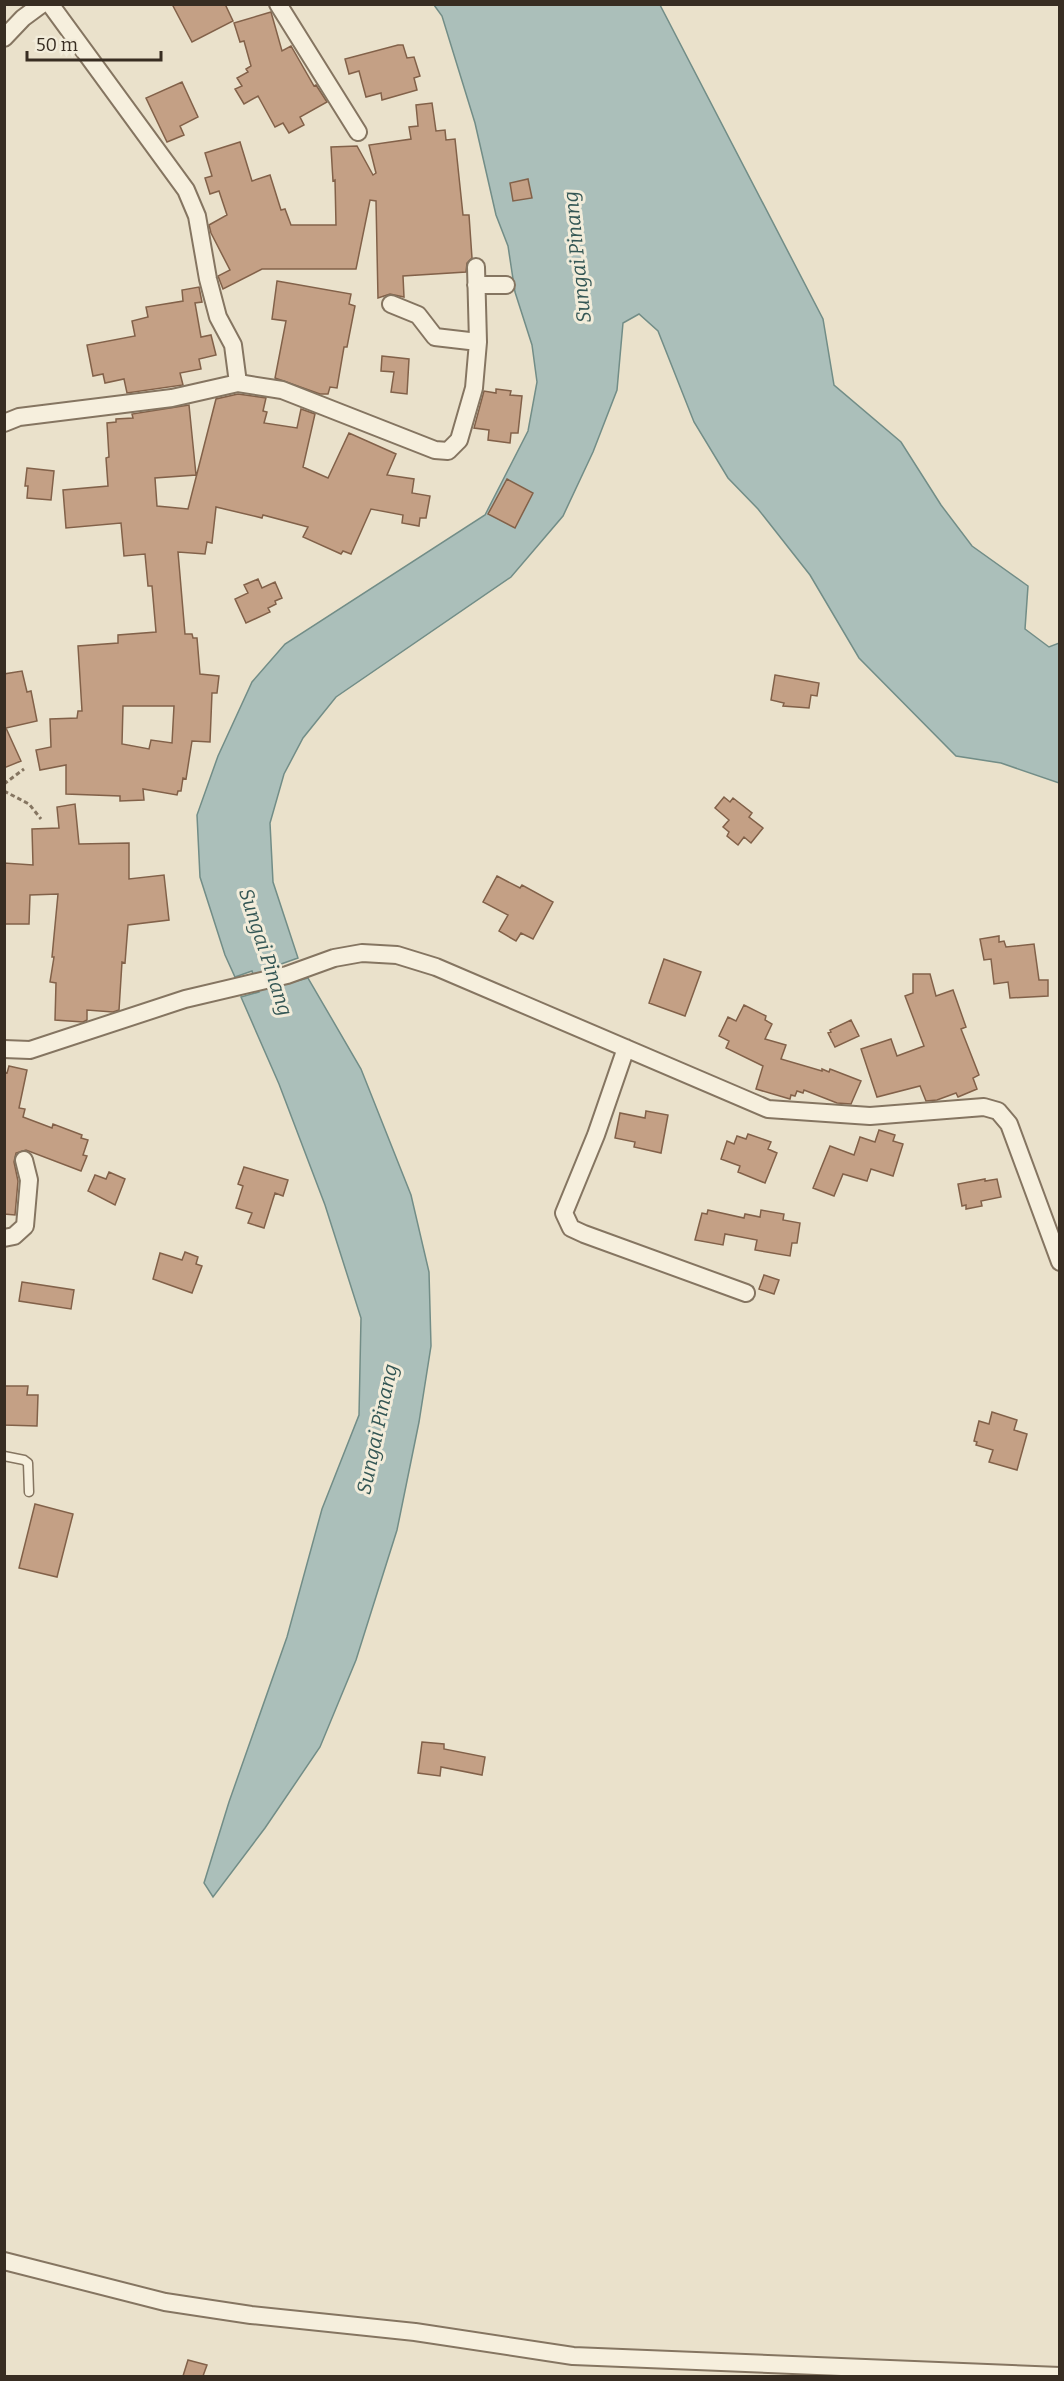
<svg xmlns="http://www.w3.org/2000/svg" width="1064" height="2381" font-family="Bitter,serif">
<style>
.water{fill:#abbfba;stroke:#728d87;stroke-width:1.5}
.building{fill:#c4a085;stroke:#826149;stroke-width:1.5;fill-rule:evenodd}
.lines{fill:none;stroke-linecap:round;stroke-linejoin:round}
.lane-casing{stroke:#857561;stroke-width:11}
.street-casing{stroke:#857561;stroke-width:20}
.path{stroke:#857561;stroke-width:3;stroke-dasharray:4.5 3;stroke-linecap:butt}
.lane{stroke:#f6efdd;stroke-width:8}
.street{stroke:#f6efdd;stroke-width:16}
.labels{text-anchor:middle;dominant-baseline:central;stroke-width:6;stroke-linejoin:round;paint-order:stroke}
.water-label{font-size:20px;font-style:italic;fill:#335654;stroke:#f2ecda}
</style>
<rect width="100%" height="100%" fill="#eae1cb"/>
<path class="water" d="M434,5H660L823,319L834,385L901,442L941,505L972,546L1028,586L1025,629L1049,647L1059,643V783L1001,763L956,756L859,658L810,575L758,509L728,478L694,422L658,331L639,314L623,323L617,390L593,452L563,516L511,577L336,697L303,738L284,774L270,823L273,882L298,958L267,969L274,987L308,978L361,1069L411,1195L429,1272L431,1346L419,1422L397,1530L356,1660L320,1747L265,1828L213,1897L204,1883L229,1802L287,1637L322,1509L359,1415L361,1318L325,1205L279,1084L241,997L259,992L252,971L235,977L225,955L200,877L197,815L218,756L252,682L285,644L485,515L528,431L537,382L532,345L515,292L508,246L496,215L475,123L442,16Z"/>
<path class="building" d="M172,4H225L233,21L192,42Z
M271,12L282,51L291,46L314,86L316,85L327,102L300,117L304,125L289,133L283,123L275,127L258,96L244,104L235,89L242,86L237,78L248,72L246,69L251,66L244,41L240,42L234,23Z
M398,45H403L407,58L414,57L420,76L414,78L417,90L382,100L381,93L366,97L359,71L349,74L345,59Z
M182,82L198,117L180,126L184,135L167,142L146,98Z
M432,103L436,131L445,130L446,140L455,139L463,215H469L472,258L467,263L466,272L403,276L404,297L390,294L378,298L376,201L370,200L356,269H262L223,289L218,276L230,270L211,233L209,225L227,215L219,191L210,194L205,178L212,176L205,153L240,142L252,181L270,175L281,210L285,209L291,225H336L335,180L333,181L331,147L357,146L373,175L376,173L369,145L411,139L409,127L418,126L416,105Z
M528,179L532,198L513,201L510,183Z
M277,281L351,294L349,304L355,306L347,347H344L337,388L330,387L328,394H320L275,378L286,321L272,319Z
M199,287L202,302L195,303L201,337L211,335L216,355L199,359L201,369L180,373L183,385L127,393L124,379L105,383L103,374L93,376L87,345L135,336L132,321L148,317L146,307L183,301L182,290Z
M382,356L409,359L407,394L391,392L394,372L381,371Z
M496,389L511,391L510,395L522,396L518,433H511L510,443L488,440L489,430L474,428L484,391L496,393Z
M238,394L266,398L263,411L267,412L264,423L297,428L301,409L315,414L303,467L328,478L349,433L396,454L387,475L414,479L412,493L430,496L426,518H420L419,526L402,523L403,515L371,509L351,554L343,551L341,554L303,537L308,527L263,515L262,518L216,507L212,543L207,542L205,554L178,552L185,634H192L193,638H197L200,674L219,676L217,693H212L210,742L192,741L186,779L183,778L181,791H178L177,795L143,789L144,800L120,801V796L66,794V765L40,770L36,750L51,747L50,719L77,718L78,711H82L78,646L118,643V635L156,632L152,586H148L145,554L124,556L121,523L66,528L63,490L108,486L106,458L109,457L107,423L116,422V419L133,418L132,414L189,405L196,475L155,478L157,506L188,509L216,399ZM123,706H174L172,743L151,740L149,749L122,744Z
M27,468L54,471L51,500L27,498L28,486H25Z
M507,479L533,493L515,528L488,514Z
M258,579L262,588L275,582L282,598L275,601L276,604L268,608L270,612L246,623L235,599L248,593L244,585Z
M22,671L27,692L31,691L37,721L6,728L21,761L4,768V674Z
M775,675L819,683L817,696L811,695L809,708L783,706L784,703L771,700Z
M724,797L730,802L733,798L752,813L749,817L763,828L751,843L744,837L738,845L727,836L729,832L723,827L729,820L715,808Z
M75,804L79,844L129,843V879L164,875L169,920L128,925L125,963L122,962L119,1010L113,1012L87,1010V1020L83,1022L55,1020L56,983L50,982L54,957H52L58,894L30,895L29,924H4V863L33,865L32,829L59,828L57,807Z
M497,876L520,888L522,885L553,902L533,939L521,933L516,941L499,931L508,915L483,902Z
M999,936V942L1004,941L1006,947L1034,944L1039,980H1048V996L1010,998L1008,982L994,984L991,959L984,960L980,939Z
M664,959L701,972L685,1016L649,1003Z
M913,974H930L936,996L953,990L966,1027L961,1029L979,1075L973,1078L977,1089L958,1097L956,1093L937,1100L926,1101L920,1086L877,1097L861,1049L891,1039L897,1056L924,1046L905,996L913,993Z
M744,1005L766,1016L765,1020L772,1024L765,1039L786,1045L781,1059L822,1071V1069L829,1072L830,1069L861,1081L851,1104L837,1103L804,1090L803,1093L797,1091L795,1096L791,1095L790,1099L756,1089L763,1066L726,1048L729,1041L719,1036L728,1017L736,1021Z
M851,1020L859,1036L835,1047L828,1033L831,1032L830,1030Z
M9,1066L27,1070L19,1108L25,1109L23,1117L52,1128L53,1124L82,1135L81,1138L88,1140L83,1155L87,1156L81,1171L26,1150L16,1153L14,1162L18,1181L15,1215L4,1214V1072L7,1073Z
M646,1111L668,1115L661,1153L634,1147L635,1142L615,1138L620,1113L645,1118Z
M879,1130L895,1135L893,1141L903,1144L893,1176L871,1169L867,1181L843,1174L834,1196L813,1188L830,1146L854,1155L860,1137L875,1142Z
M748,1134L771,1142L768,1149L777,1153L765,1183L738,1172L740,1166L721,1159L727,1141L734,1144L737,1136L746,1139Z
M244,1167L288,1180L283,1196L275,1193L264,1228L248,1223L252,1213L236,1208L243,1186L238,1184Z
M109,1172L125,1179L115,1205L88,1191L95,1175L106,1179Z
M985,1179V1181L997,1179L1001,1197L981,1201L982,1206L966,1209V1205L962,1206L958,1184Z
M708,1210L744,1218L745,1214L760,1217L761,1210L784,1214L783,1220L800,1223L797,1243H792L790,1256L755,1250L757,1240L725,1234L723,1245L695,1240L702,1213L707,1214Z
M185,1252L198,1257L196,1264L202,1266L192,1293L153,1279L160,1253L182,1260Z
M764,1275L779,1280L774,1294L759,1289Z
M22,1282L74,1290L71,1309L19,1301Z
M4,1386H28L27,1395H38L37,1426L4,1425Z
M992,1412L1017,1420L1014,1430L1027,1434L1017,1470L989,1462L993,1450L976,1445L977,1442L974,1441L979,1421L989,1424Z
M35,1504L73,1514L57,1577L19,1568Z
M422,1742L444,1744V1749L485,1757L482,1775L441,1767L440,1776L418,1773Z
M188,2360L207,2365L203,2376H183Z"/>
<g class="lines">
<g class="lane-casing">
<path id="lane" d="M4,1456L24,1460L28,1463L29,1492"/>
</g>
<g class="street-casing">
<path id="street" d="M50,4L186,190L197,216L208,279L218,317L233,345L238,383
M278,4L358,132
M4,38L23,18L42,4
M476,267L478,342
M476,285H506
M4,423L19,417L172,398L238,383L282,390L435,450L448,451L459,440L474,388L478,342L435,337L418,315L391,304
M626,1048L596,1135L564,1213L571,1228L584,1234L746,1293
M4,1049L30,1050L185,999L287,975L334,958L362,953L397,955L436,967L768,1109L870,1116L984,1107L998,1111L1009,1124L1060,1262
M4,1238L14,1236L25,1226L29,1180L24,1160
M4,2261L165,2302L251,2315L415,2332L573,2356L1060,2376"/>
</g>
<path class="path" d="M4,784L24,769
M4,791L29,804L41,819"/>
<use href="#lane" class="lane"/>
<use href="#street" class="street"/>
</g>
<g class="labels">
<g class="water-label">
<text transform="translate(577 257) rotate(-96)">Sungai Pinang</text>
<text transform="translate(266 952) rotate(72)">Sungai Pinang</text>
<text transform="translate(377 1429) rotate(-78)">Sungai Pinang</text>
</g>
</g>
<rect width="1064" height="2381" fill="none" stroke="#382d22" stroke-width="12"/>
<path d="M27 51v9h134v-9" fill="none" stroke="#382d22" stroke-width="3"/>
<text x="36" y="51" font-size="18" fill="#382d22" stroke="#f2ecda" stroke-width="4.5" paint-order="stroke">50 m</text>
</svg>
